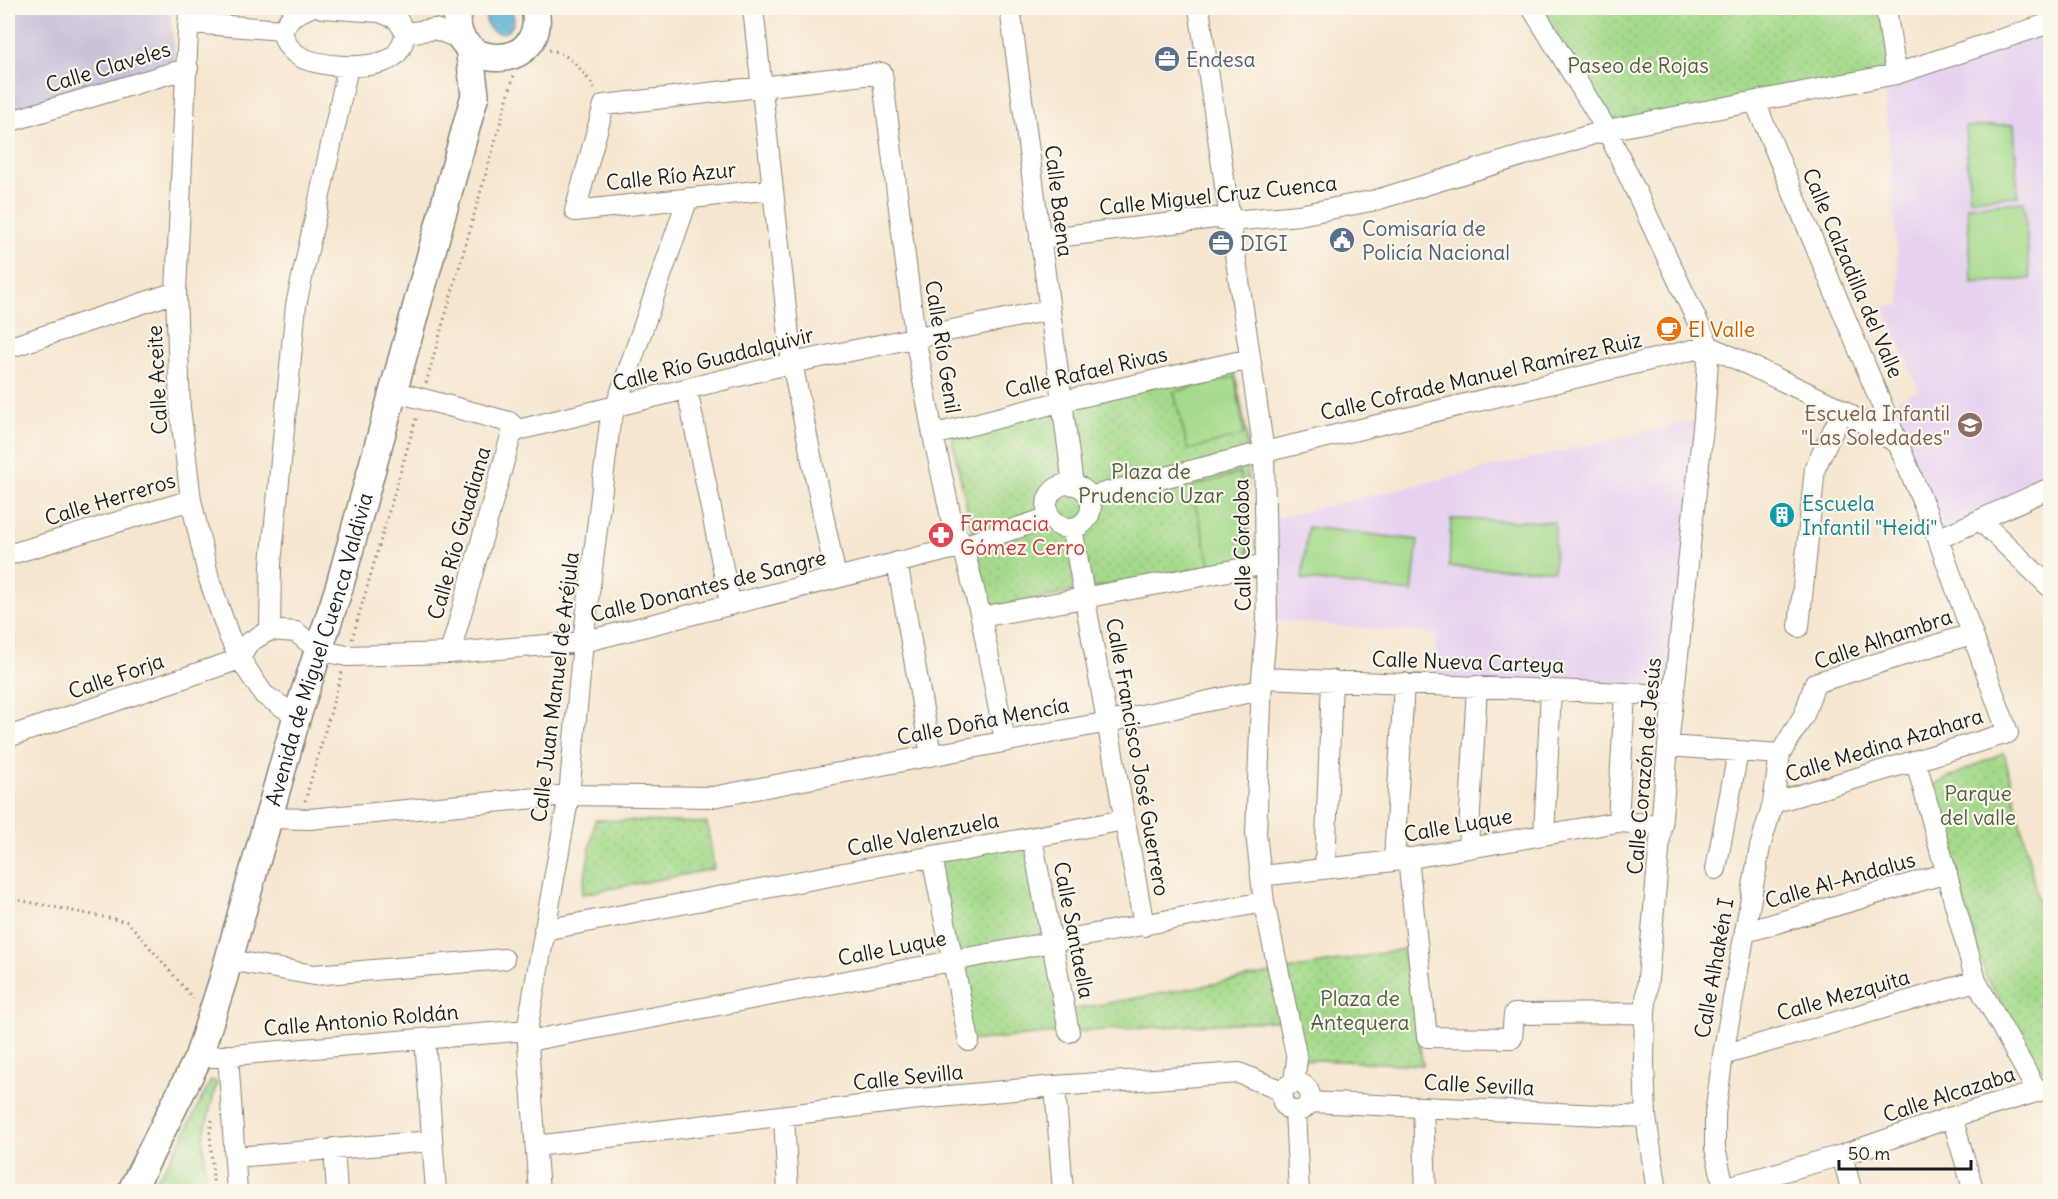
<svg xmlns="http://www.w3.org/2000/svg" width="2058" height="1199" font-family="Delius,sans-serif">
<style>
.built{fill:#e6d2f0}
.industrial{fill:#c8bfd8}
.grass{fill:url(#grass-dots);stroke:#607b54;stroke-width:1.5}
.pitch{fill:#a4da8b;stroke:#607b54;stroke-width:1.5}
.water{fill:#4dabcc;stroke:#346474;stroke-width:1.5}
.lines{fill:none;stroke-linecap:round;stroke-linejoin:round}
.street-casing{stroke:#898176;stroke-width:22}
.secondary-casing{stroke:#898176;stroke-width:30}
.path{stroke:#898176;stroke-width:3;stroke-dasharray:1.5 4.5;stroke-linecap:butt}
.street{stroke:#fff;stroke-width:20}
.secondary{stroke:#fff;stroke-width:27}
.labels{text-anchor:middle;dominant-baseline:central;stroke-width:4.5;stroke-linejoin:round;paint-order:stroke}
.service-label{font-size:21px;fill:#4e5e75;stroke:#fbf7ec;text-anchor:start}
.park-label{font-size:21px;fill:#4c5e43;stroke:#fbf7ec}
.street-label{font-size:21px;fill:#1c1c1c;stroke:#fbf7ec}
.food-label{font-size:21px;fill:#c56008;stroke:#fbf7ec;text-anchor:start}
.education-label{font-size:21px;fill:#785e54;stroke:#fbf7ec;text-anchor:end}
.culture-label{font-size:21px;fill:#0d838f;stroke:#fbf7ec;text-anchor:start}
.health-label{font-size:21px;fill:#be3a42;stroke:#fbf7ec;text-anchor:start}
</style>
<defs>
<pattern id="grass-dots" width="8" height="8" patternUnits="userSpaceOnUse" patternTransform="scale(1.5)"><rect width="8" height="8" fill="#a4da8b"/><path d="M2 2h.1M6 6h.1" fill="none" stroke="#8dba77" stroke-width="1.8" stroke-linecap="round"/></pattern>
</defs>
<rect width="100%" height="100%" fill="#fbf7ec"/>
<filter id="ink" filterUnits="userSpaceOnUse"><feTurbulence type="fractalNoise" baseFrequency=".0167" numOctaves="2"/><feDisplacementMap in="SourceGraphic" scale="12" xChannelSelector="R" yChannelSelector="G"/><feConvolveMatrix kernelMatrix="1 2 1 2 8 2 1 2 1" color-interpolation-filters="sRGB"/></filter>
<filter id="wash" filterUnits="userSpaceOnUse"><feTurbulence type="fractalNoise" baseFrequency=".008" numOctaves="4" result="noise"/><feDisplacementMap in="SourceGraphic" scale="24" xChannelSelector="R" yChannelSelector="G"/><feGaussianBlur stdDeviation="1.35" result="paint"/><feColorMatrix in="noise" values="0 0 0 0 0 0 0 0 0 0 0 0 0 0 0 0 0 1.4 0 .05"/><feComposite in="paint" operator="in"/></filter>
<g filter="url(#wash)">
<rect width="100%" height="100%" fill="#f6e6cf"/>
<path class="built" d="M2050,23V488L1938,539L1882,406L1919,390L1883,307L1901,305L1884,76Z
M1704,418L1673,695L1433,685L1437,634L1267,620V520Z"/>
<path class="industrial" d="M8,8H170L175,62L8,113Z"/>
<path class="grass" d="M1532,8H1886L1896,74L1607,130Z
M1234,367L1247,436L1249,559L989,608L951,435Z
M2004,752L2038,900L2050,940V1069L2041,1071L1986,977L1933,785Z
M595,820L707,823L714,869L582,894Z
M1032,838L1065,1011L1403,949L1423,1065L1297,1059L1289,1020L1069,1032L969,1041L932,857Z
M211,1080L217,1082L203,1138L207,1191H150L182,1139Z"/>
<path class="pitch" d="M2014,124L2018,196L1970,199L1965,127Z
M2024,202L2030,279L1972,283L1967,206Z
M1235,377L1244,435L1188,450L1174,392Z
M1240,473L1249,559L1211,567L1191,487Z
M1451,519L1555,522L1554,570L1449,567Z
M1308,527L1418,540L1412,592L1302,579Z"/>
<path class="water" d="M486 19a14 14 0 1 1 28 0a14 14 0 1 1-28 0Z"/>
</g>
<g filter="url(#ink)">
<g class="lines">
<g class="street-casing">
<path id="street" d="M189,8L176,292L180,408L191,500L209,579L229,636L240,659L264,695L297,716
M309,8L292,16L282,30C284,40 287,47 296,54C314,68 374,71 393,57C401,51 403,42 406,33
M322,8L380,12L397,19L406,33
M753,8L792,363L836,578
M1010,8L1073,485
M1199,8L1264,452L1267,620L1262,678L1256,834L1264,902L1297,1059L1294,1082
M1532,8L1607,130L1709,346L1704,418L1668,746L1645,1013L1644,1062L1646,1117L1657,1192
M1886,8L1896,74
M190,23L282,30
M406,33L435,29L463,40
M1755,102L1938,539L2008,733L1773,803
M8,122L188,68
M773,189L575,211L604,105L882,73L915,336L933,435L954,531L963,546L981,617L1005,741
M1040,239L1215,218L1231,221L1299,215L1376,200L1607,130L1896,74L2050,23
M1709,346L1835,406L1897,443
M8,348L176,292
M687,389L730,603
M393,391L509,422L518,430L792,363L1049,310
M933,435L1063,401L1250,359
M1047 506a22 22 0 1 1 44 0a22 22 0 1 1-44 0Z
M1089,497L1264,452L1709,346
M1981,521L2050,587
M1072,528L1144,926
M1938,539L2050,488
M8,555L191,500
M897,562L931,755
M981,617L1266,564
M1799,627L1815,468L1843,410
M270,630L296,632L318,650L347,656L450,653L583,642L963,546L1050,517
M450,653L511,436L518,430
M1262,678L1673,695
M8,737L240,659L248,643L270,630L271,564L296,305L348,67
M1668,746L1780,754
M1916,762L1976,981L2037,1091
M270,818L309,819L569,795L713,797L1108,722L1261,690
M1618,822L1625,693
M1544,835L1551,690
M1032,838L1069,1032
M1468,848L1477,686
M932,857L969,1041
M1408,858L1427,1037L1512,1038L1514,1014L1645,1013
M1394,861L1404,683
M1325,868L1332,680
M1716,869L1738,752
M1261,876L1394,861L1618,822L1662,825
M544,930L1124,820
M1746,932L1947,873
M229,960L314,975L504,959
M425,1039L436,1192
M528,1041L1264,902
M228,1055L237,1192
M1723,1055L1976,981
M198,1058L527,1030
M1282 1097a14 14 0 1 1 28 0a14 14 0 1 1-28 0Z
M1055,1086L1063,1192
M1309,1102L1646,1117
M1423,1107L1426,1192
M1295,1111L1299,1192
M784,1116L788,1192
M1952,1117L1974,1192
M536,1146L909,1100L1055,1086L1239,1073L1282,1091
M334,1148L337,1192
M1842,1155L1852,1192
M235,1157L432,1141
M1724,1188L1842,1155L1952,1117L2050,1088
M539,1192L527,1030L569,795L583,642L610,423L688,198
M1725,1192L1715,1148V1114L1723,1055L1760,847L1773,803L1780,754L1804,715L1815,683L1971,634"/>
</g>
<g class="secondary-casing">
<g id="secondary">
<path d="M459,8C442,71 549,77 535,8"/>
<path id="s1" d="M131,1192L198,1058L223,980L297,716L339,588L475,95L469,47"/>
</g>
</g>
<path class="path" d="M549,50C568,51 586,74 596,91
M426,383L514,75
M352,639L417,415
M305,801L342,672
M8,898L128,922L193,998
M212,1120L210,1132L214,1192"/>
<use href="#street" class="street"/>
<use href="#secondary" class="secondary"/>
</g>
</g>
<defs>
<g id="office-disc" transform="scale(1.35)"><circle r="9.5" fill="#5c6f8a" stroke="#fbf7ec"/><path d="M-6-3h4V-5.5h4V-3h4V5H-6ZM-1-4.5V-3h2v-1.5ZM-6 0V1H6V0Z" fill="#fff"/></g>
<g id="civic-disc" transform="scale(1.35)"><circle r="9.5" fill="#5c6f8a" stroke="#fbf7ec"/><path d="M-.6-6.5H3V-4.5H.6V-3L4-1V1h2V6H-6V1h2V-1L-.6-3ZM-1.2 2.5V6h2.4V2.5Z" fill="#fff"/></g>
<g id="cafe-disc" transform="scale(1.35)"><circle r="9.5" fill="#e8710a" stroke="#fbf7ec"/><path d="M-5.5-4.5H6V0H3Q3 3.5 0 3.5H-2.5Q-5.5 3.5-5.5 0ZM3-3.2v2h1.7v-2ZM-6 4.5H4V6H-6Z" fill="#fff"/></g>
<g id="school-disc" transform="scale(1.35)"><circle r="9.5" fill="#8d6e63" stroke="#fbf7ec"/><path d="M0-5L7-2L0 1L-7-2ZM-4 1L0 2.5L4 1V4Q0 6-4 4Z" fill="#fff"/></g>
<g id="building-disc" transform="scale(1.35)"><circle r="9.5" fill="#0f9aa8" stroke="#fbf7ec"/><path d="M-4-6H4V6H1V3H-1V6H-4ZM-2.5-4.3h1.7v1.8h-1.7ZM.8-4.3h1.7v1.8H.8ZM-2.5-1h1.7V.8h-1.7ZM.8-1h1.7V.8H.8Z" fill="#fff"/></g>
<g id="pharmacy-disc" transform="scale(1.35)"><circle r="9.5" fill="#e0444e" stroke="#fbf7ec"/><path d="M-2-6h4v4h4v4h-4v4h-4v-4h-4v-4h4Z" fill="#fff"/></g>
</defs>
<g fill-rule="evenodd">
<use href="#office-disc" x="1167" y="59"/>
<use href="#civic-disc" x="1342" y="240"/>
<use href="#office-disc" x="1221" y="243"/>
<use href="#cafe-disc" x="1669" y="329"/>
<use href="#school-disc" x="1970" y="425"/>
<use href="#building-disc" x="1782" y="515"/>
<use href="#pharmacy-disc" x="941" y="535"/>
</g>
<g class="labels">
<g class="service-label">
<text x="1186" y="59">Endesa</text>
<text x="1362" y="228">Comisaría de<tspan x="1362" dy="24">Policía Nacional</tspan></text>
<text x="1240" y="243">DIGI</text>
</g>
<g class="park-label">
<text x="1638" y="65">Paseo de Rojas</text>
<text x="1151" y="471">Plaza de<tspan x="1151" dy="24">Prudencio Uzar</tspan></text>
<text x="1978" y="793">Parque<tspan x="1978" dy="24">del valle</tspan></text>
<text x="1360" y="998">Plaza de<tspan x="1360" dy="24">Antequera</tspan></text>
</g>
<g class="street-label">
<text transform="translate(108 67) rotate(-17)">Calle Claveles</text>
<text transform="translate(671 176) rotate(-6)">Calle Río Azur</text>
<text transform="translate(1218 195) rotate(-6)">Calle Miguel Cruz Cuenca</text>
<text transform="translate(1059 201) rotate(83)">Calle Baena</text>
<text transform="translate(1853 273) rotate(67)">Calle Calzadilla del Valle</text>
<text transform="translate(943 347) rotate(81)">Calle Río Genil</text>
<text transform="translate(713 359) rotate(-14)">Calle Río Guadalquivir</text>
<text transform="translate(1086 372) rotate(-13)">Calle Rafael Rivas</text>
<text transform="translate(1481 376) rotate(-13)">Calle Cofrade Manuel Ramírez Ruiz</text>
<text transform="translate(157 380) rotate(-93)">Calle Aceite</text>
<text transform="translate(110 499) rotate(-17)">Calle Herreros</text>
<text transform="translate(459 533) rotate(-74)">Calle Río Guadiana</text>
<text transform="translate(1242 545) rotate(-91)">Calle Córdoba</text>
<text transform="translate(708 586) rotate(-14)">Calle Donantes de Sangre</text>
<text transform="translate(1883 639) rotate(-19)">Calle Alhambra</text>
<text stroke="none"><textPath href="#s1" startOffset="576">Avenida de Miguel Cuenca Valdivia</textPath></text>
<text transform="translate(1468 662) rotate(2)">Calle Nueva Carteya</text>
<text transform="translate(116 676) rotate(-19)">Calle Forja</text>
<text transform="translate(555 687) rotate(-83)">Calle Juan Manuel de Aréjula</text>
<text transform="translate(983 721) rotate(-11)">Calle Doña Mencía</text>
<text transform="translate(1884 745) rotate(-17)">Calle Medina Azahara</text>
<text transform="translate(1138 757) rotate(80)">Calle Francisco José Guerrero</text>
<text transform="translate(1644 766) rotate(-85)">Calle Corazón de Jesús</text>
<text transform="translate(1458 825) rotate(-10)">Calle Luque</text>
<text transform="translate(923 834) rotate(-11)">Calle Valenzuela</text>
<text transform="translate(1840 880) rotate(-16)">Calle Al-Andalus</text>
<text transform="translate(1074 930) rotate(79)">Calle Santaella</text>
<text transform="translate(892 948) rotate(-11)">Calle Luque</text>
<text transform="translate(1714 968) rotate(-80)">Calle Alhakén I</text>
<text transform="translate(1843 995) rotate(-16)">Calle Mezquita</text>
<text transform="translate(361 1020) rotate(-5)">Calle Antonio Roldán</text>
<text transform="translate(908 1077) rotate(-6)">Calle Sevilla</text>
<text transform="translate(1479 1085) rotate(3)">Calle Sevilla</text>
<text transform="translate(1949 1094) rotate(-18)">Calle Alcazaba</text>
</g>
<g class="food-label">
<text x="1688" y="329">El Valle</text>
</g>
<g class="education-label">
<text x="1950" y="413">Escuela Infantil<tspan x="1950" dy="24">"Las Soledades"</tspan></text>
</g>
<g class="culture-label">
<text x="1802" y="503">Escuela<tspan x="1802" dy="24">Infantil "Heidi"</tspan></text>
</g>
<g class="health-label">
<text x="960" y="523">Farmacia<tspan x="960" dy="24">Gómez Cerro</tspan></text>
</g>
</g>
<rect width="2058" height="1199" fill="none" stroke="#fbf7ec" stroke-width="30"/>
<path d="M1839 1160v9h132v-9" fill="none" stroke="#1c1c1c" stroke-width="3"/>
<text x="1848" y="1160" font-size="18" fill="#1c1c1c" stroke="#fbf7ec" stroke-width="4.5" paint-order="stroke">50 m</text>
</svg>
